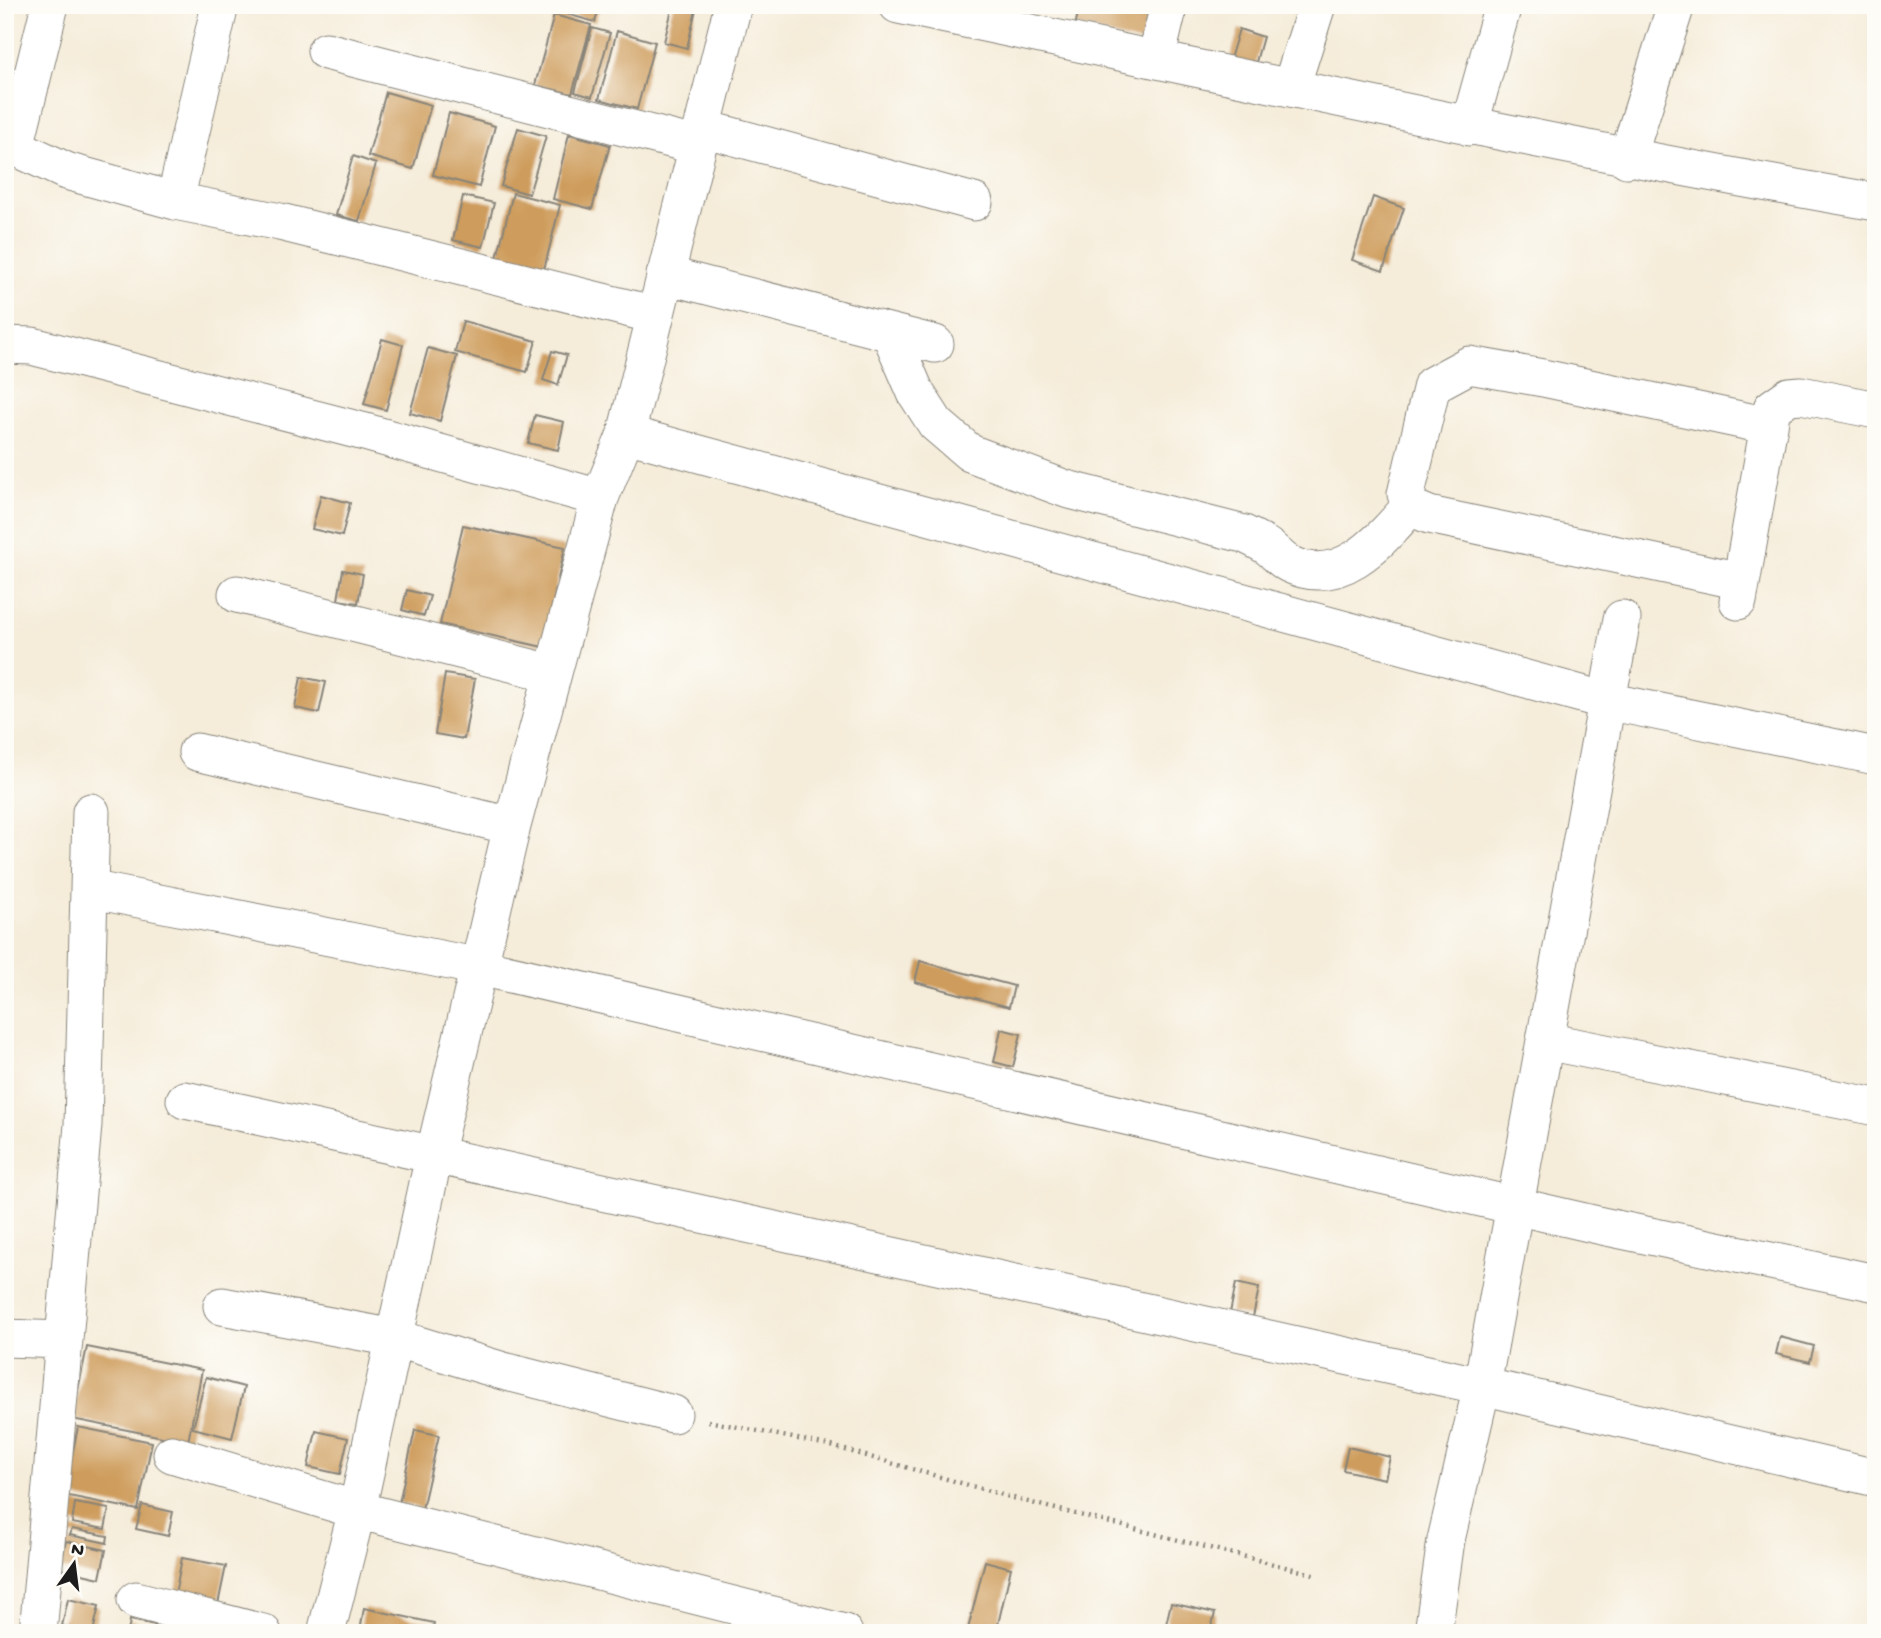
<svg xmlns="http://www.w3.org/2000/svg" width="1881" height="1638" font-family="'Gochi Hand',sans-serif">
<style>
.building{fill:#ce9c5b}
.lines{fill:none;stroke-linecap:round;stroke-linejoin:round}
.minor-casing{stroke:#88847a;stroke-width:39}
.path{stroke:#88847a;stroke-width:4.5;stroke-dasharray:2 5;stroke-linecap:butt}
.minor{stroke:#fff;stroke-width:37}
</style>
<rect width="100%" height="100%" fill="#fdfcf7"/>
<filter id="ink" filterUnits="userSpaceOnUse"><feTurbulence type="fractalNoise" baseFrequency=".0143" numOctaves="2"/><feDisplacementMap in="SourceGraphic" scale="14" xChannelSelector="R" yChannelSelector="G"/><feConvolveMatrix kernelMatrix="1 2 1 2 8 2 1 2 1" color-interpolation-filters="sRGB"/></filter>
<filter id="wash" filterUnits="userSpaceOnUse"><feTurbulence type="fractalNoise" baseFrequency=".00686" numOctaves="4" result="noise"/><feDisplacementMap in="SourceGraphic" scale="28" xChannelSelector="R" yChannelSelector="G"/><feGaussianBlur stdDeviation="1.57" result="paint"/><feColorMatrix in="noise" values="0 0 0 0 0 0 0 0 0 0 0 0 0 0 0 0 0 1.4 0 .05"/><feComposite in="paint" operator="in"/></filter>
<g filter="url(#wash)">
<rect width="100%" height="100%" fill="#f5ecd9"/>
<g id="blocks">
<path class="building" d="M545,5H600L595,22L545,8Z
M673,5H697L687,48L664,42Z
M1080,5H1150L1141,43L1075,26Z
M554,15L591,25L572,94L535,85Z
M592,28L610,33L592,97L575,92Z
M1239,29L1263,37L1254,69L1229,62Z
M617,31L655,42L637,109L599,99Z
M386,92L431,105L413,169L368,156Z
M449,113L495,126L479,187L433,175Z
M518,128L546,136L529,194L501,186Z
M569,134L610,145L592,209L553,199Z
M353,156L376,164L359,221L336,215Z
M513,193L560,205L543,274L496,262Z
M463,196L494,203L483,247L453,240Z
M1373,197L1404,208L1383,271L1352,260Z
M463,321L536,341L527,372L455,352Z
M382,339L403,345L386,410L364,404Z
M428,348L457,356L440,421L410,413Z
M552,351L567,355L558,385L543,380Z
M535,415L564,422L558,450L528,443Z
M321,495L350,503L342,536L312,529Z
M463,525L565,547L543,647L440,624Z
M343,570L363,574L358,603L338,600Z
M407,590L430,596L424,616L402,610Z
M445,674L475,679L464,739L435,734Z
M301,677L326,682L319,713L295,708Z
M920,961L1014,986L1009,1007L915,982Z
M1001,1029L1021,1034L1013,1067L994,1062Z
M1236,1283L1259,1288L1253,1317L1230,1313Z
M1780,1337L1814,1346L1810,1362L1776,1354Z
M87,1347L202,1370L188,1442L72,1419Z
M206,1377L244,1387L232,1438L193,1428Z
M78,1427L152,1442L138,1510L64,1495Z
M415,1430L439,1435L422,1509L399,1503Z
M316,1431L348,1438L340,1474L308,1467Z
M1348,1447L1390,1457L1385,1479L1343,1470Z
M75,1503L109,1509L105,1529L72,1523Z
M142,1505L173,1512L168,1536L136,1529Z
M72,1529L108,1536L107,1543L70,1535Z
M66,1541L106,1550L100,1578L60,1569Z
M182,1558L226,1566L217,1609L174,1600Z
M985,1561L1011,1568L996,1633H967Z
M68,1599L99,1606L93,1632L62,1626Z
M1171,1603L1215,1613L1210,1633H1164Z
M364,1608L434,1623L432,1633L360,1631Z
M130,1620L155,1625L153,1633H128Z"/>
</g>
</g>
<g filter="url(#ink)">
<use href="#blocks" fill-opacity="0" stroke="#88847a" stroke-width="2"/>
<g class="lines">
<g class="minor-casing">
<path id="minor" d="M50,5L15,147L66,171L175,201L280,222L655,315
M898,5C1223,73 1548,146 1876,202
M326,51L698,146
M1156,59L1169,5
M1291,87L1317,5
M1469,127L1503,5
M702,128L974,202
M1627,159L1676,5
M175,201L220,5
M665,275L935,344
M890,333L916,393L936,424L970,453L1066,489L1244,534C1252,538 1261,542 1268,547C1275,552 1281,560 1289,564C1340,589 1380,541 1410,507
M5,345L32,346L365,432L600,498
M626,434L1607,701L1876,756
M1741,581L1429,515L1410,507L1406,494L1432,385L1469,365L1543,378L1769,426
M237,594L551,673
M1738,601L1772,408L1789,396L1801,395L1876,410
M197,752L512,826
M89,889L480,967L1602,1226L1876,1283
M1545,1041L1876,1107
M185,1100L1482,1386L1876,1478
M222,1306L395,1338L503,1371L673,1414
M5,1338L64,1340
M172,1454L357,1510L844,1633
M136,1600L263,1633
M38,1633L83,1125L91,812
M326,1633L357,1510L434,1156L512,826L600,498L626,434L733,5
M1433,1633L1446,1540L1482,1386L1622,619"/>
</g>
<path class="path" d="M708,1421L828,1445L1024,1501L1317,1575"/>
<use href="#minor" class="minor"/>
</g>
</g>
<rect width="1881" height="1638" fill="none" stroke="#fdfcf7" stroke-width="28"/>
<g transform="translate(74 1564) rotate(14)" stroke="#fdfcf7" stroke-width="5" paint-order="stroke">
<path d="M0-5L12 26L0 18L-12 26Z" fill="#1c1c1c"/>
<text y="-10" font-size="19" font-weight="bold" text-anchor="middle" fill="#1c1c1c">N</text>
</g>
</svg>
